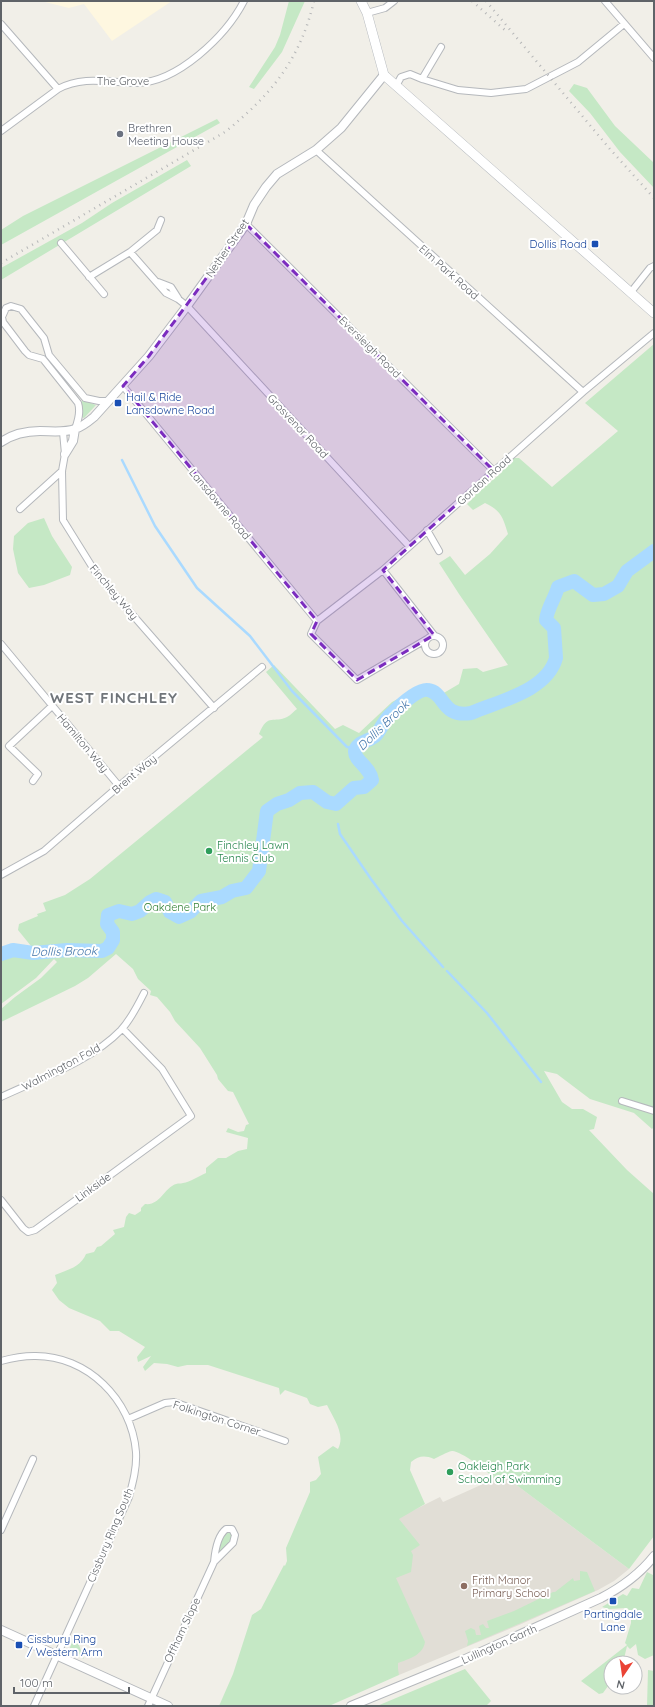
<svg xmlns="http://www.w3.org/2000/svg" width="655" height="1707" font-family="Quicksand,sans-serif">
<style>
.commercial{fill:#fef7e0}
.education{fill:#e1ded6}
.green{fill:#c5e8c5}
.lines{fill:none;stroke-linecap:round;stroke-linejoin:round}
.stream{stroke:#aadaff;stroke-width:2.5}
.river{stroke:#aadaff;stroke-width:14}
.minor-casing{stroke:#b5b8bc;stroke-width:8}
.tertiary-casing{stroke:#b5b8bc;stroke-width:10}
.secondary-casing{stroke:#b6babf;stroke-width:10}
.minor{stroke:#fff;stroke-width:6}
.tertiary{stroke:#fff;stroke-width:8}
.secondary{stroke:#fff;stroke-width:9}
.rail{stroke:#b6b7b8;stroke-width:2.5;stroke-dasharray:1 5;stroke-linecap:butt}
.marked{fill:#7b2cbf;fill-opacity:0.2;stroke:#7b2cbf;stroke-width:3;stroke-dasharray:8 5;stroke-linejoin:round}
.worship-dot{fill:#6b7280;stroke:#fff;stroke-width:1.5}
.transit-dot{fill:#1a4fb4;stroke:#fff;stroke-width:1.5}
.leisure-dot{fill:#2e9e5b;stroke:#fff;stroke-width:1.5}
.education-dot{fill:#8d6e63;stroke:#fff;stroke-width:1.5}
.labels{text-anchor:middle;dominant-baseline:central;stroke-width:4;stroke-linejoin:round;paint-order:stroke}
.street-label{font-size:11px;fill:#5f6368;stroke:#fff}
.worship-label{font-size:11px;fill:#5b616d;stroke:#fff;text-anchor:start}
.transit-label{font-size:11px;fill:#164399;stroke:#fff;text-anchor:start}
.leisure-label{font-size:11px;fill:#27864d;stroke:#fff;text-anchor:start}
.park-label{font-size:11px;fill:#348238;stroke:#fff}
.education-label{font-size:11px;fill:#785e54;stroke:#fff;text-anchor:start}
.water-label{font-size:12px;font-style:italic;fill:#4174aa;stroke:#fff}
.district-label{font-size:15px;font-weight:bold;letter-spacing:1px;fill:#70757a;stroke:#fff}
</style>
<rect width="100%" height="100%" fill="#f1efe8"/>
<path class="commercial" d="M41,1H172L112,41L84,4L69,8Z"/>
<path class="education" d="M503,1475L629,1569L614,1581L598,1590L519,1625L399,1675L315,1521L398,1518L440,1497L443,1502Z"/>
<path class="green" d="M289,1H305L282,52L254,89L249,87L275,47L280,35Z
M574,84L587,88L615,126L654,163V188L620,152L590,113L569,91Z
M217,119L220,123L1,245V230L23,216Z
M187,160L191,166L1,280V268L82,223L112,203Z
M654,344V1127L652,1129L634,1113L590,1099L557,1074L544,1071L562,1102L572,1109H583L597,1117L594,1129L589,1130L627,1170L654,1194V1536L629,1569L503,1475L494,1479C490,1472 459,1450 452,1451C446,1452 439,1457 434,1459C424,1455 419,1456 411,1462L410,1470L425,1504L399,1519L420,1545L411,1551L413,1555L411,1572L396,1578L425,1642C423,1655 409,1659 398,1663V1669L399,1675L329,1706H219L233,1674L252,1615L261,1609L284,1565L285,1566L287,1561L286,1548L310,1492V1482L316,1480L321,1474L318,1457L333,1446L338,1449C346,1434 333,1418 327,1405L318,1407L310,1404L307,1398L285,1390L280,1395L279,1388L208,1365H187L178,1367L167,1364L154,1363L145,1371L143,1367L151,1356L138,1362L137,1357L145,1347L119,1331H110L100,1321L69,1308L59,1300L52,1290L57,1283L55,1275C67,1270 81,1267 86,1254L94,1252L97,1247L101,1246L115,1234L113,1230L124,1227L126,1217L129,1213L135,1215L141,1211V1208L145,1204C160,1206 164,1188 176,1184C179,1183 180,1184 183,1183C190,1182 199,1176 206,1173V1168L218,1158H226L238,1151L247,1149L248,1138L226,1132L228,1128L238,1132L244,1131L246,1125L249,1124L233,1092L228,1091L218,1079L217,1075L200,1048L175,1021L170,1012L157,997L150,995L151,991L138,979L133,969L116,954L88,978L75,986L1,1022V1009L15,997L41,978L57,962L54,959L36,978L1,1004V951L3,950L5,952L13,948L29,950L31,949V946L18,930L19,924L38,916L37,914L46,911L43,903L65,895L90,879L263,737L259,734C268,712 274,724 287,717C291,715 294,711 297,709L266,672L274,665L335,729L343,725L359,733L392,702L425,684L442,694L459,684L463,669L477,668L483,672L508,665L459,594L439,563L450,556L465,575L490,554L508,534C503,518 502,511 485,503L473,510L467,504L476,495L473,492L476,490L480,491L502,472V471L514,458H519L552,487L618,431L585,403Z
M82,400L96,405L84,418L81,417Z
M44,518L52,536L72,567L70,575L44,585L29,588L18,573L13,549L14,536L28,523Z
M229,1531L233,1534C231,1541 226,1549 219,1552L218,1549L225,1533Z
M580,1571L587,1572L595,1591L467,1646L468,1641L465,1631L471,1628L475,1630L476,1635H481L479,1626L483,1624L486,1628H489L487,1621L514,1611L553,1592H555L573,1578L574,1581L580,1580Z
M647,1572L653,1575L654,1573V1655L645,1659L638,1655L636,1644L630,1649L627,1646L623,1663H611V1682L603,1693L599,1694L581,1681L627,1645L625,1643L631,1623V1612L627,1608L609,1609L602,1607L623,1594L627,1596L632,1588L639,1589Z
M75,1634L84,1659L69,1650Z
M465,1669L491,1701L486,1706H377Z
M648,1670L654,1671V1706H647Z"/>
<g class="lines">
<path class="stream" d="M122,460L155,526L197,588L250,636L292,691L347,747L356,748
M338,824L340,834L371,879L402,921L443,967
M447,971L487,1013L541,1082"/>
<path class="river" d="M1,954L13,950L33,953L67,950L102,951L108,948L113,940V932L107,924L108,915L119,911L132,914L140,911L150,902L156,899L165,902L170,912L179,917L190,912L201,901L222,897L232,891L246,888L259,871L267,811L277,804L289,800L300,793L313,792L327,802L336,804L354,788L364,787L372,780C370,767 355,761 355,752C355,742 371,741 376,735C381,729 384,721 390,715C397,708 418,688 428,690C445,692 441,718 471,713C499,701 547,691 556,658L554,628L546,620C547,609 555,598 558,587L574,581L593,595L604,594L618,586L627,571L654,551"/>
<g class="minor-casing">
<path id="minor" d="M605,1L654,58
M367,13L385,8L394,1
M1,24L58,89C84,75 109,83 136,83C177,83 226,36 244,1
M422,79L441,47
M396,86L401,77L410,74L422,79L458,90L491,93L526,89L578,62L624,24
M1,131L58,89
M316,150L583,392
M246,224L494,471
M61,243L104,294
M130,252L157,230L161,220
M89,277L130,252L166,293L178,299L187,306L409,546
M158,282L171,287L178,298
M631,292L650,268L654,266
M123,386L317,621
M75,429C78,421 81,412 78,403L43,359L29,355L25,351L3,322L2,317L6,308L11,306L21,309L44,338L49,355L85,398L99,401H109
M63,432L65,454L62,471L63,520L96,573L214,708
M20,509L62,471
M427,530L439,551
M383,570L434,635
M317,621L383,570L583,392L654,333
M317,621L311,634L357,680L427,639
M425 645a9 9 0 1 1 18 0a9 9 0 1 1-18 0Z
M1,644L119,786
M33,781L38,774L9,746L52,706
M1,875L44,851L119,786L262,667
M1,1097C41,1078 90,1062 121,1030C131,1019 138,1005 144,993
M622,1101L654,1111
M1,1200L23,1228L28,1232L35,1230L191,1116L162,1069L123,1029
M1,1361C12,1358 23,1356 34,1356C87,1355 132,1400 136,1452C137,1467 133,1482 129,1497L34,1706
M128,1419L165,1403L174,1402L285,1441
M1,1530L33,1459
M148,1706L214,1562C215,1551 217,1536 226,1529H232L235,1535L233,1543L214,1562"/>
</g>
<g class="tertiary-casing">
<path id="tertiary" d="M1,442C13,434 26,431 40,431C52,431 63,433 75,429C82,427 88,422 94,417L149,356L187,306L246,224L254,205L266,187L277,174L316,150L341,128L384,75
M65,454L73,441L75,429
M1,1630L168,1706
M351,1706L463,1660L601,1598C622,1587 639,1575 654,1556"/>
</g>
<g class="secondary-casing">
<path id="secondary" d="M361,1L367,13L384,75L654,313"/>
</g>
<use href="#minor" class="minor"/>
<use href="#tertiary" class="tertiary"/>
<use href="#secondary" class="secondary"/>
<path class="rail" d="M472,1L506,31
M486,1L609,148L654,198
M1,263L225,132C271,95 300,60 314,1"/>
</g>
<path class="marked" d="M246,224L494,471L383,570L434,635L357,680L311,634L317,621L123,386L149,356Z"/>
<circle class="worship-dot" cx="120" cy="134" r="4"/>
<g class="transit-dot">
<rect x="591" y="240" width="8" height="8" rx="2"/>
<rect x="114" y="399" width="8" height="8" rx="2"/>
<rect x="609" y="1597" width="8" height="8" rx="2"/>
<rect x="15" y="1641" width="8" height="8" rx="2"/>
</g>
<g class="leisure-dot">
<circle cx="209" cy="851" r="4"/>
<circle cx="450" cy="1472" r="4"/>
</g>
<circle class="education-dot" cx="464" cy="1586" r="4"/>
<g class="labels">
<g class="street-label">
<text x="123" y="81">The Grove</text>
<text transform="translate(227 248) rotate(-56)">Nether Street</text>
<text transform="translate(449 272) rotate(42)">Elm Park Road</text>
<text transform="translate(370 347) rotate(45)">Eversleigh Road</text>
<text transform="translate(298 426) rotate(47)">Grosvenor Road</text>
<text transform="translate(484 480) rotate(-42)">Gordon Road</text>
<text transform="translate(220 504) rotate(50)">Lansdowne Road</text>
<text transform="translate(114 592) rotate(50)">Finchley Way</text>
<text transform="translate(83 743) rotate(50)">Hamilton Way</text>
<text transform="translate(134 774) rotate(-40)">Brent Way</text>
<text transform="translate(61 1067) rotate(-28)">Walmington Fold</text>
<text transform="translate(93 1187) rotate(-36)">Linkside</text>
<text transform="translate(217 1418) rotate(18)">Folkington Corner</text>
<text transform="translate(110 1535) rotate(-67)">Cissbury Ring South</text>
<text transform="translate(182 1630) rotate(-65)">Offham Slope</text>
<text transform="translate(499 1644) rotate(-24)">Lullington Garth</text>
</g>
<g class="worship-label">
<text x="128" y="128">Brethren<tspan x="128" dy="13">Meeting House</tspan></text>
</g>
<g class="transit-label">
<text x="587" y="244" text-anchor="end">Dollis Road</text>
<text x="126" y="397">Hail &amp; Ride<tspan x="126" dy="13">Lansdowne Road</tspan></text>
<text x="613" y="1614" text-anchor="middle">Partingdale<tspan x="613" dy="13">Lane</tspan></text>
<text x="27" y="1639">Cissbury Ring<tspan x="27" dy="13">/ Western Arm</tspan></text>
</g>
<g class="leisure-label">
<text x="217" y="845">Finchley Lawn<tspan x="217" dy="13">Tennis Club</tspan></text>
<text x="458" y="1466">Oakleigh Park<tspan x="458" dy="13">School of Swimming</tspan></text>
</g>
<g class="park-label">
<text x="180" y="907">Oakdene Park</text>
</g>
<g class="education-label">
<text x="472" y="1580">Frith Manor<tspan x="472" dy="13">Primary School</tspan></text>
</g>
<g class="water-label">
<text transform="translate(383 725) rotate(-44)">Dollis Brook</text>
<text transform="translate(64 951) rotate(-1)">Dollis Brook</text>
</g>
<g class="district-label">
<text x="114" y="697">WEST FINCHLEY</text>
</g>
</g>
<rect width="655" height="1707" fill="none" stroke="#5f6368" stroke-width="4"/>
<g transform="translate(623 1675) rotate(193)"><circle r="19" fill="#ffffff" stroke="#bfc1c3"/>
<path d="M0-3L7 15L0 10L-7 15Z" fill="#ea4335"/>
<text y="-6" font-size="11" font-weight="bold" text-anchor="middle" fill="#5f6368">N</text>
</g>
<path d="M14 1687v6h115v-6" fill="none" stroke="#5f6368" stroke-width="2"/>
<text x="20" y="1687" font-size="12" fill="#5f6368" stroke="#ffffff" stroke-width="3" paint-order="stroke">100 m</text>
</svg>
